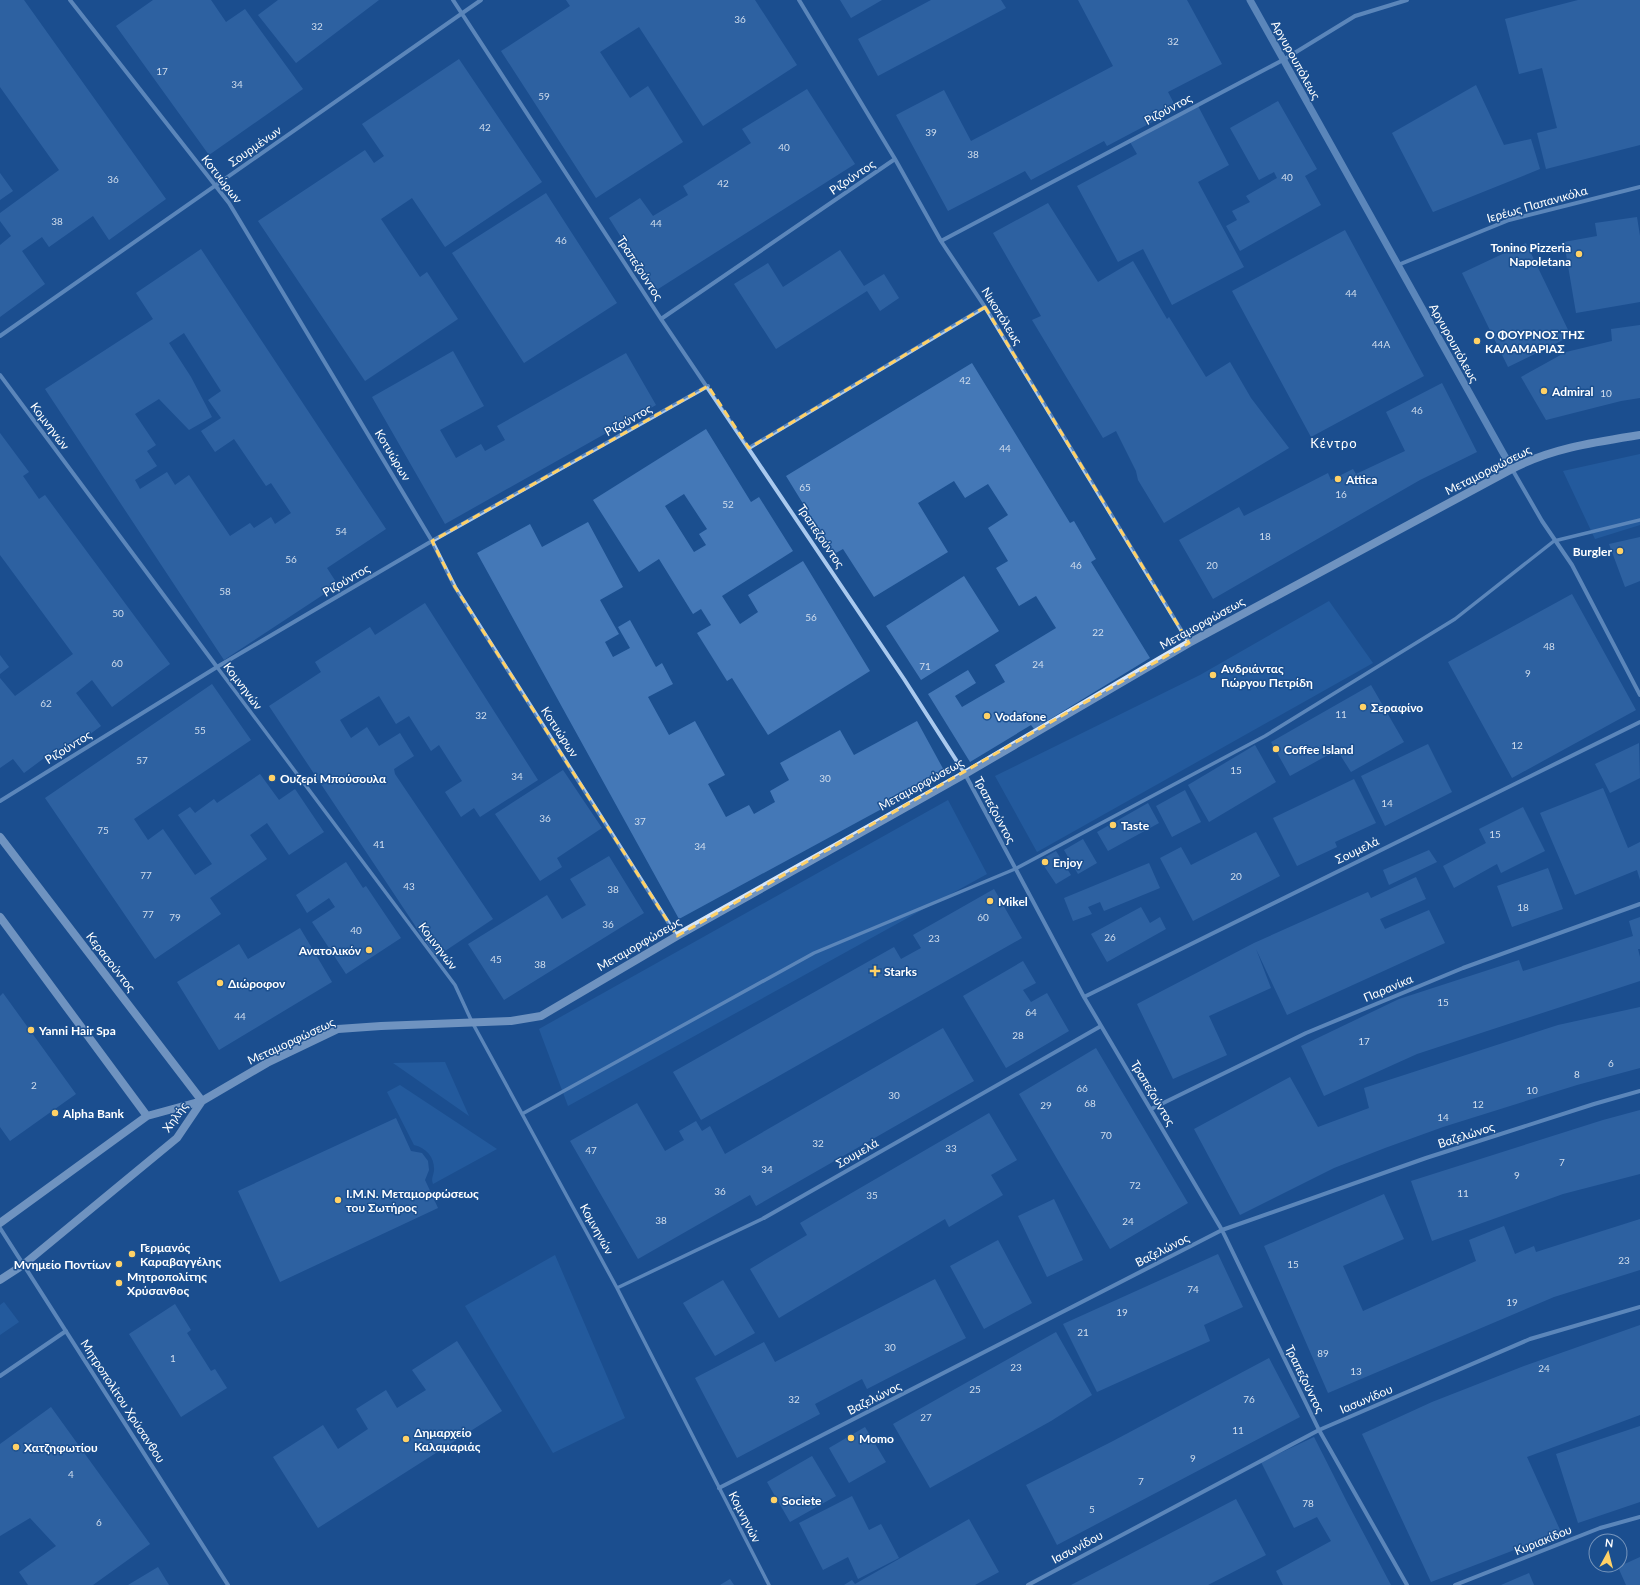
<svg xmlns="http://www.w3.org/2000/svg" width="1640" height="1585" font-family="Lato,sans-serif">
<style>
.green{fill:#2e69ad}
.building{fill:#4478b7;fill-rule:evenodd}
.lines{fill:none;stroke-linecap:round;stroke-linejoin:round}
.pedestrian{stroke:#a9c9ee;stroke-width:3.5}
.minor{stroke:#a9c9ee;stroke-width:4}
.tertiary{stroke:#a9c9ee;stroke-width:7}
.secondary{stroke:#d6e6fa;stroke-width:8}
.marked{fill:none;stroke:#ffd166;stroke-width:3;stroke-dasharray:8 5;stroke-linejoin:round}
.poi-dot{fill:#ffd166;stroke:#1b4f8f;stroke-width:1.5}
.labels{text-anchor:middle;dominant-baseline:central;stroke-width:3;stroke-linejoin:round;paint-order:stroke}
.number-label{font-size:10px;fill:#d0dded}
.street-label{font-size:12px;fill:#fff;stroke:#1b4f8f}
.poi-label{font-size:12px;font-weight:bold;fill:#fff;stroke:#1b4f8f;text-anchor:start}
.neighbourhood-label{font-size:13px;letter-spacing:1px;fill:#fff;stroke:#1b4f8f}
</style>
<rect width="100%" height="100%" fill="#1b4f8f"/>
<path class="green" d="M1640,454V525L1595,539L1563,471Z
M1329,601L1373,663L1037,852L995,776L1200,675Z
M948,800L987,874L568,1106L539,1029Z
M445,1062L469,1116L393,1063Z
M400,1085L497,1149L433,1184C431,1179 433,1177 434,1171C435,1158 427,1148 414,1145L387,1092Z
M555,1255L625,1418L553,1453L465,1306Z
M4,1302L19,1322L0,1335V1305Z"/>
<path class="building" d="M0,0H24L166,199L109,240L93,216L49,247L42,237L22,251L45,284L0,317V245L11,236L0,221V213L59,170L0,87Z
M153,0H211L226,22L245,9L303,89L209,155L116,26Z
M278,0H379L296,63L258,15Z
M566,0H755L797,65L703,126L639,27L600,52L630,98L648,86L683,142L596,198L501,51L570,6Z
M840,0H882L851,18Z
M931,0H1001L1006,8L878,76L858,39Z
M1078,0H1187L1222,64L1168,92L1177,109L1107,146L1104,141L1031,180L1025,171L948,211L896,115L944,90L971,141L1113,66Z
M1578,0H1640V145L1546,169L1537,133L1557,128L1542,68L1519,74L1505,19Z
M459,59L542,182L445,247L412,198L381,219L420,277L427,272L458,319L365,381L258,221L365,150L374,163L384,156L362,124Z
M1476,85L1504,145L1531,139L1540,169L1433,212L1392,133Z
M807,89L855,164L655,291L609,218L640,198L653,216L688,195L683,186L751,143L742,129Z
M1278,101L1317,169L1305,176L1321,205L1240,251L1226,226L1237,220L1232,211L1250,202L1246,196L1277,178L1274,172L1259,180L1230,128Z
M1198,106L1229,165L1198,182L1244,267L1172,305L1143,249L1118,262L1077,186L1137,154L1130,142Z
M0,173L13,191L0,200Z
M546,193L617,303L524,363L452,253Z
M1048,203L1098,282L1133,261L1167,319L1169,317L1206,377L1230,362L1251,398L1289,448L1164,523L1138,480L1136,471L1116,431L1103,438L1032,320L1041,316L993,233Z
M1637,217L1640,236V302L1576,313L1564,242L1597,236L1595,223Z
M1345,230L1424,376L1311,437L1232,291Z
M1526,243L1571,336L1508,367L1462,273Z
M201,249L386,529L327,568L338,585L224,660L45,389L153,319L136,293ZM184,333L221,391L208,400L221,418L201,431L215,452L234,439L266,486L271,483L291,513L275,524L271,517L254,528L250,523L230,536L189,475L175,485L167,472L140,489L135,480L157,466L147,451L156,445L135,414L159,399L189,430L212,417L191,377L169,343Z
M840,250L864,286L884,274L899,298L880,311L867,291L776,349L734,284L768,263L783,287Z
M1640,325V398L1621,401L1546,420L1521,377L1566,352L1612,341L1611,329Z
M453,351L484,406L440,430L456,458L481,444L485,451L505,440L497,426L626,353L656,405L445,524L372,397Z
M972,363L1070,523L1074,521L1096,559L1091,562L1150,658L1034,729L1031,725L970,762L928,694L968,670L976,683L955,696L962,707L1005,682L995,665L1056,628L1036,596L1019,606L996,568L1008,561L988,528L1008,515L988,484L965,498L954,481L918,503L948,552L874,597L843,549L834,554L786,476Z
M1442,383L1477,452L1420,480L1213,599L1179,540L1239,507L1244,516L1328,473L1331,480L1353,469L1356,474L1405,451L1386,412Z
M706,429L751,502L759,497L793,551L722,596L740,624L758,612L748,595L803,561L870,671L768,735L732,678L727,681L697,633L711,625L701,609L693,614L659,559L639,572L593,500ZM684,494L707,529L699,534L706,545L694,552L665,506Z
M0,433L29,472L23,476L39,499L45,495L170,664L112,707L92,680L76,693L101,726L59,757L55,750L24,773L13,759L0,768V678L15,696L73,654L0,555Z
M588,522L623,587L600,600L619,634L605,642L613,657L630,648L618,627L630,620L656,667L662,663L673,684L648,697L669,735L695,721L725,775L708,784L726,817L749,805L754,814L775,802L770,791L789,780L780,763L840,730L854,755L917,721L946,774L679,919L477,553L530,524L542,547Z
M1640,537V581L1625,587L1609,544Z
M964,576L999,631L921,680L886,626Z
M1572,594L1636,710L1512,778L1448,662Z
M425,603L538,780L480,817L474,808L461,817L445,792L462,781L439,745L431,751L409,716L396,724L379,696L340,720L351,738L367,727L379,746L400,733L414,756L394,769L395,774L493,919L436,957L269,706L321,672L315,662L370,627L375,635Z
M0,655L9,667L0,674Z
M212,684L251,740L134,819L148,840L163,829L195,875L212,864L178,815L190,807L195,813L214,799L217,803L260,774L279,800L295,789L324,832L289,855L267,823L250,835L267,859L210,898L221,914L155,959L45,798Z
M1371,685L1404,742L1351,772L1337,750L1290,776L1271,742Z
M1639,743L1640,778L1610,793L1595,764Z
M1428,744L1452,792L1385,826L1361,776Z
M1255,745L1276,782L1209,822L1188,785Z
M563,770L602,828L557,858L562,867L540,881L495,814Z
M1354,779L1376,823L1335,842L1337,847L1297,866L1273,818Z
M1603,788L1628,848L1640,842V880L1637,870L1575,895L1540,813Z
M1185,790L1201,822L1172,837L1156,806Z
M1148,803L1159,823L1108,851L1097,832Z
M1523,807L1545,851L1501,873L1497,864L1454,888L1443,866L1486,843L1479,829Z
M1256,832L1280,876L1193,921L1160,858L1181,847L1191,865Z
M1083,839L1097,863L1078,874L1064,850Z
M1429,850L1437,862L1389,885L1383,870Z
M1056,851L1071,875L1056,884L1040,860Z
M609,856L644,913L504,1000L468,944L547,895L562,919L586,905L570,879Z
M346,862L363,888L366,886L401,938L346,974L312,922L335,907L329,898L307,913L296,895Z
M1149,863L1160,888L1104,911L1100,902L1088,907L1092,914L1073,921L1064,898Z
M1548,868L1563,909L1512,927L1497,886Z
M1416,877L1426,899L1380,919L1385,929L1429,910L1445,943L1287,1015L1256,949L1271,988L1209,1016L1227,1055L1173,1079L1137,1004L1254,943L1368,892L1371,898Z
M994,889L1022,938L701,1120L673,1072L894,947L901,959L921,948L913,935Z
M1141,907L1150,923L1160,917L1166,929L1107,962L1091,934Z
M1640,917V949H1638L1640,957V981L1417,1054L1324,1096L1301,1046L1399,999L1519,960L1523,971L1633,936L1629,921Z
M300,928L332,982L219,1050L177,982L239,944L248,959Z
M1023,961L1036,983L1023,990L1031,1002L1047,993L1069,1031L1006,1068L963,996Z
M3,993L76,1094L10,1141L0,1127V996Z
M1640,1007V1068L1577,1085L1443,1127L1385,1148L1334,1168L1240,1215L1194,1129L1290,1077L1318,1127L1369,1108L1364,1088L1558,1025Z
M943,1028L974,1081L756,1206L750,1195L638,1259L570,1141L637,1103L665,1151L684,1140L679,1131L696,1121L702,1131L710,1126L725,1154Z
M1096,1048L1188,1203L1110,1249L1019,1094Z
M1640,1110V1174L1563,1194L1432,1241L1411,1181L1603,1120Z
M989,1113L1017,1160L991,1175L1003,1195L949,1227L945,1219L779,1318L750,1269L807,1235L800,1223Z
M396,1118L411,1151L422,1153L428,1161L429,1170L425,1180L438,1208L280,1282L238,1191Z
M1384,1194L1404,1239L1343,1266L1363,1311L1476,1261L1469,1240L1504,1226L1515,1254L1534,1246L1536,1252L1640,1219V1270L1554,1297L1328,1393L1264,1246Z
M1054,1199L1083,1260L1047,1277L1018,1216Z
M998,1240L1032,1303L984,1329L950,1266Z
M1218,1254L1243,1307L1204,1325L1210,1341L1097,1392L1063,1324Z
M935,1279L966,1338L867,1389L862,1379L815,1404L820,1414L737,1458L695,1378L764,1342L775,1362Z
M723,1280L755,1333L715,1356L683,1303Z
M175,1304L191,1330L187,1333L211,1371L215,1369L227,1388L181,1417L129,1334Z
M1640,1325V1415L1527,1457L1561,1532L1431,1582L1362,1434L1432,1402L1524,1366Z
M1056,1332L1092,1395L1051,1421L930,1488L893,1424Z
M457,1341L502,1411L318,1528L273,1457L323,1425L338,1449L368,1429L356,1409L386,1390L397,1408L426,1390L412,1370Z
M1269,1358L1300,1417L1057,1545L1026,1485L1113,1441Z
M51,1407L150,1544L93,1585H28L19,1572L56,1546L30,1518L0,1536V1444Z
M1640,1426V1502L1578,1523L1556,1454Z
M865,1427L886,1462L849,1483L829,1448Z
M1314,1437L1347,1502L1391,1585H1283L1276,1571L1331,1541L1317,1517L1294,1528L1261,1462Z
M812,1456L836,1496L790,1522L767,1482Z
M852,1496L869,1530L881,1524L899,1558L858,1579L848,1557L823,1570L799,1523Z
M1236,1499L1266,1555L1208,1585H1071Z
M969,1519L999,1572L975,1585H844L852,1580L855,1584Z
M1640,1557V1585H1626L1618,1567Z
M158,1567L169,1585H128Z
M1529,1573L1534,1585H1501Z
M730,1579L734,1585H720Z"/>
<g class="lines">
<path class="pedestrian" d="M217,667L455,985L472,1022L617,1288L769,1585
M522,1114L814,953L1015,869L1265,736L1455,619L1554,541L1640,520
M617,1288L764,1218"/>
<path class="minor" d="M70,0L229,203L432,541L455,587L677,936
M453,0L661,319L904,679L965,774L1084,997L1222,1230L1319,1430L1407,1585
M799,0L895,159L941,241L985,307L1189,643
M941,241L1283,60L1355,16L1407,0
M1398,265L1509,220L1640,187
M661,319L895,159
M0,336L481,0
M0,375L217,667
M749,448L985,307
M1512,469L1542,521L1572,565L1640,695
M0,801L217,667L432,541L708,386
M1084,997L1640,722
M1151,1109L1306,1033L1463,968L1640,904
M764,1218L1101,1026
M0,1228L228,1585
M0,1376L66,1331
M719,1488L1222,1230L1426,1158L1594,1104L1640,1091
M1028,1585L1319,1430L1530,1339L1640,1307
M1455,1585L1600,1528L1640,1517"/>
<path class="tertiary" d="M1250,0L1512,469"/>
<path class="secondary" d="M0,837L202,1101
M0,917L147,1116
M0,1223L147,1116L202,1101L267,1063L338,1029L381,1026L511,1021L541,1016L677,936L965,774L1189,643L1512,469C1552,448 1596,442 1640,435
M0,1280L23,1265L177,1138L202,1101"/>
</g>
<path d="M0 0H1640V1585H0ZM985,307L1189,643L677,936L455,587L432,541L708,386L749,448Z" fill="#1b4f8f" fill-opacity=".55" fill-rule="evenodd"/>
<path class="marked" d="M985,307L1189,643L677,936L455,587L432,541L708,386L749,448Z"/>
<g class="poi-dot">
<circle cx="1579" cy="254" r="4"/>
<circle cx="1477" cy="341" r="4"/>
<circle cx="1544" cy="391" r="4"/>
<circle cx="1338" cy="479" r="4"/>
<circle cx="1620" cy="551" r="4"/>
<circle cx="1213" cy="675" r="4"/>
<circle cx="1363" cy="707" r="4"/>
<circle cx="987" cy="716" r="4"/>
<circle cx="1276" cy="749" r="4"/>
<circle cx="272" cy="778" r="4"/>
<circle cx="1113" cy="825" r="4"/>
<circle cx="1045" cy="862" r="4"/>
<circle cx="990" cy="901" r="4"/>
<circle cx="369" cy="950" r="4"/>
<path d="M873 965h4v4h4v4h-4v4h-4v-4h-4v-4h4z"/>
<circle cx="220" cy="983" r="4"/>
<circle cx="31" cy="1030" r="4"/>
<circle cx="55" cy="1113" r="4"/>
<circle cx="338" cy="1200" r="4"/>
<circle cx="132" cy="1254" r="4"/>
<circle cx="119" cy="1264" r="4"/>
<circle cx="119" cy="1283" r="4"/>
<circle cx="851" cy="1438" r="4"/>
<circle cx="406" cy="1439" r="4"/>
<circle cx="16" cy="1447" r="4"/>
<circle cx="774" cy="1500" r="4"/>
</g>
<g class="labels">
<g class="number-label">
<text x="740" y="19">36</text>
<text x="317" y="26">32</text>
<text x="1173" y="41">32</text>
<text x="162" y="71">17</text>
<text x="237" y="84">34</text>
<text x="544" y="96">59</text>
<text x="485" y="127">42</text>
<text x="931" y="132">39</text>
<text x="784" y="147">40</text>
<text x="973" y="154">38</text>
<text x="1287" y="177">40</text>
<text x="113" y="179">36</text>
<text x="723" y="183">42</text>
<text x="57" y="221">38</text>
<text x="656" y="223">44</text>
<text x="561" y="240">46</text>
<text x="1351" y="293">44</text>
<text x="1381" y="344">44Α</text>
<text x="965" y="380">42</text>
<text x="1606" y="393">10</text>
<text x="1417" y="410">46</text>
<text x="1005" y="448">44</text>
<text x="805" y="487">65</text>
<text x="1341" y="494">16</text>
<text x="728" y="504">52</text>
<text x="341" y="531">54</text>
<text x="1265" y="536">18</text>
<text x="291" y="559">56</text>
<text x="1076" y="565">46</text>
<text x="1212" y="565">20</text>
<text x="225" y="591">58</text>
<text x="118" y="613">50</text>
<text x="811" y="617">56</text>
<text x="1098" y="632">22</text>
<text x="1549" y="646">48</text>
<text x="117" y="663">60</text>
<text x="1038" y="664">24</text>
<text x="925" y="666">71</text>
<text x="1528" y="673">9</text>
<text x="46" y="703">62</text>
<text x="1341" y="714">11</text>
<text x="481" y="715">32</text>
<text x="200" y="730">55</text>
<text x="1517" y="745">12</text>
<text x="142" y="760">57</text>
<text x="1236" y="770">15</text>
<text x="517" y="776">34</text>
<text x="825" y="778">30</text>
<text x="1387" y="803">14</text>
<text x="545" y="818">36</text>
<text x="640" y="821">37</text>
<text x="103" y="830">75</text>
<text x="1495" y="834">15</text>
<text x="379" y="844">41</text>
<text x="700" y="846">34</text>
<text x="146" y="875">77</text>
<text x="1236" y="876">20</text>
<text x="409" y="886">43</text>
<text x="613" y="889">38</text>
<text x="1523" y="907">18</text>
<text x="148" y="914">77</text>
<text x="175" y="917">79</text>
<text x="983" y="917">60</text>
<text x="608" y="924">36</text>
<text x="356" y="930">40</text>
<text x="1110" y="937">26</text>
<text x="934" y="938">23</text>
<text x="496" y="959">45</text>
<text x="540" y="964">38</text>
<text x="1443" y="1002">15</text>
<text x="1031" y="1012">64</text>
<text x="240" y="1016">44</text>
<text x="1018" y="1035">28</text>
<text x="1364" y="1041">17</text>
<text x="1611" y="1063">6</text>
<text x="1577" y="1074">8</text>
<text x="34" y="1085">2</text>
<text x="1082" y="1088">66</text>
<text x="1532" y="1090">10</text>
<text x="894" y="1095">30</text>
<text x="1090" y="1103">68</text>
<text x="1478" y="1104">12</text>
<text x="1046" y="1105">29</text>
<text x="1443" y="1117">14</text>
<text x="1106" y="1135">70</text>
<text x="818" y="1143">32</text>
<text x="951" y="1148">33</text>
<text x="591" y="1150">47</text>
<text x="1562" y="1162">7</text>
<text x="767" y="1169">34</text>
<text x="1517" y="1175">9</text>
<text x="1135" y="1185">72</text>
<text x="720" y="1191">36</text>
<text x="1463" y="1193">11</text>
<text x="872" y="1195">35</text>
<text x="661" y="1220">38</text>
<text x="1128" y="1221">24</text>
<text x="1624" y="1260">23</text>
<text x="1293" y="1264">15</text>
<text x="1193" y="1289">74</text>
<text x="1512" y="1302">19</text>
<text x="1122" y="1312">19</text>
<text x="1083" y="1332">21</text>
<text x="890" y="1347">30</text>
<text x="1323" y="1353">89</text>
<text x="173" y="1358">1</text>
<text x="1016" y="1367">23</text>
<text x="1544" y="1368">24</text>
<text x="1356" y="1371">13</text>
<text x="975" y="1389">25</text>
<text x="794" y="1399">32</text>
<text x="1249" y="1399">76</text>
<text x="926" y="1417">27</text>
<text x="1238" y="1430">11</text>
<text x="1193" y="1458">9</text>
<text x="71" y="1474">4</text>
<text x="1141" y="1481">7</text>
<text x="1308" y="1503">78</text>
<text x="1092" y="1509">5</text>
<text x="99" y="1522">6</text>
</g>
<g class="street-label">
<text transform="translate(1296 60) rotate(61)">Αργυρουπόλεως</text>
<text transform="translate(1168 109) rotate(-28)">Ριζούντος</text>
<text transform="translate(255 146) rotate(-35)">Σουρμένων</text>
<text transform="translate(852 177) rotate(-34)">Ριζούντος</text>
<text transform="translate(222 179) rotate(52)">Κοτυώρων</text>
<text transform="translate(1537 204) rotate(-16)">Ιερέως Παπανικόλα</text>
<text transform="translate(640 268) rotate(57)">Τραπεζούντος</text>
<text transform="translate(1002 316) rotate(58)">Νικοπόλεως</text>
<text transform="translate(1454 343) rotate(61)">Αργυρουπόλεως</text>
<text transform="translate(628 420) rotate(-29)">Ριζούντος</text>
<text transform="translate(50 426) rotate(53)">Κομνηνών</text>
<text transform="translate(393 455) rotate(59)">Κοτυώρων</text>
<text transform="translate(1488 470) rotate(-27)">Μεταμορφώσεως</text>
<text transform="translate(821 536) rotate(56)">Τραπεζούντος</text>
<text transform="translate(346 580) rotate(-30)">Ριζούντος</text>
<text transform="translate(1202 623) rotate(-29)">Μεταμορφώσεως</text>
<text transform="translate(243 686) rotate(53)">Κομνηνών</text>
<text transform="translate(560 732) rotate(57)">Κοτυώρων</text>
<text transform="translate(68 747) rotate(-32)">Ριζούντος</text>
<text transform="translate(921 784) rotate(-29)">Μεταμορφώσεως</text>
<text transform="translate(995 810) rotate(62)">Τραπεζούντος</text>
<text transform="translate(1357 850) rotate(-26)">Σουμελά</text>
<text transform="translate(639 944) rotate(-30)">Μεταμορφώσεως</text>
<text transform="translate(438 946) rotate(53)">Κομνηνών</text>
<text transform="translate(111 962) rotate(52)">Κερασούντος</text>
<text transform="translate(1388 988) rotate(-23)">Παρανίκα</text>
<text transform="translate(291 1041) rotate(-25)">Μεταμορφώσεως</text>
<text transform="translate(1153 1093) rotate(59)">Τραπεζούντος</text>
<text transform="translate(175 1117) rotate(-54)">Χηλής</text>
<text transform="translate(1466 1135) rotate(-18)">Βαζελώνος</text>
<text transform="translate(857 1153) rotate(-30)">Σουμελά</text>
<text transform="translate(597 1229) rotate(61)">Κομνηνών</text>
<text transform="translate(1162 1250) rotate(-27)">Βαζελώνος</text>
<text transform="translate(1305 1379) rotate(64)">Τραπεζούντος</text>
<text transform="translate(874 1398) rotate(-27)">Βαζελώνος</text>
<text transform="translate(1366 1399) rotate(-23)">Ιασωνίδου</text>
<text transform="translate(123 1401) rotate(57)">Μητροπολίτου Χρύσανθου</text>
<text transform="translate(745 1517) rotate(63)">Κομνηνών</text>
<text transform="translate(1543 1540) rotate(-22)">Κυριακίδου</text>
<text transform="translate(1077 1547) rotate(-28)">Ιασωνίδου</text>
</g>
<g class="poi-label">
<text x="1571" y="247" text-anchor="end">Tonino Pizzeria<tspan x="1571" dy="14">Napoletana</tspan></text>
<text x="1485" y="334">Ο ΦΟΥΡΝΟΣ ΤΗΣ<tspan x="1485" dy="14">ΚΑΛΑΜΑΡΙΑΣ</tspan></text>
<text x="1552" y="391">Admiral</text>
<text x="1346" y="479">Attica</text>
<text x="1612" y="551" text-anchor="end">Burgler</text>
<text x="1221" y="668">Ανδριάντας<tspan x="1221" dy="14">Γιώργου Πετρίδη</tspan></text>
<text x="1371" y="707">Σεραφίνο</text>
<text x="995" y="716">Vodafone</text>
<text x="1284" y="749">Coffee Island</text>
<text x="280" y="778">Ουζερί Μπούσουλα</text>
<text x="1121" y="825">Taste</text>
<text x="1053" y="862">Enjoy</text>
<text x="998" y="901">Mikel</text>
<text x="361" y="950" text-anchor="end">Ανατολικόν</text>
<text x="884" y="971">Starks</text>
<text x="228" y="983">Διώροφον</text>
<text x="39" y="1030">Yanni Hair Spa</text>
<text x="63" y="1113">Alpha Bank</text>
<text x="346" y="1193">Ι.Μ.Ν. Μεταμορφώσεως<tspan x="346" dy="14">του Σωτήρος</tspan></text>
<text x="140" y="1247">Γερμανός<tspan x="140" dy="14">Καραβαγγέλης</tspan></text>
<text x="111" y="1264" text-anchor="end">Μνημείο Ποντίων</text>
<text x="127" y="1276">Μητροπολίτης<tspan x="127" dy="14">Χρύσανθος</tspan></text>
<text x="414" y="1432">Δημαρχείο<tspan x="414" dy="14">Καλαμαριάς</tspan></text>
<text x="859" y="1438">Momo</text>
<text x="24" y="1447">Χατζηφωτίου</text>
<text x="782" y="1500">Societe</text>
</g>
<g class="neighbourhood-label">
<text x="1334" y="443">Κέντρο</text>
</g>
</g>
<g transform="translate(1608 1553) rotate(7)"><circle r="19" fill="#1b4f8f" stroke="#7695bc"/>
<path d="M0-3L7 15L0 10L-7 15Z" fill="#ffd166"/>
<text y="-6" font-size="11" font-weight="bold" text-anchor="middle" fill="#ffffff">N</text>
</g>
</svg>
